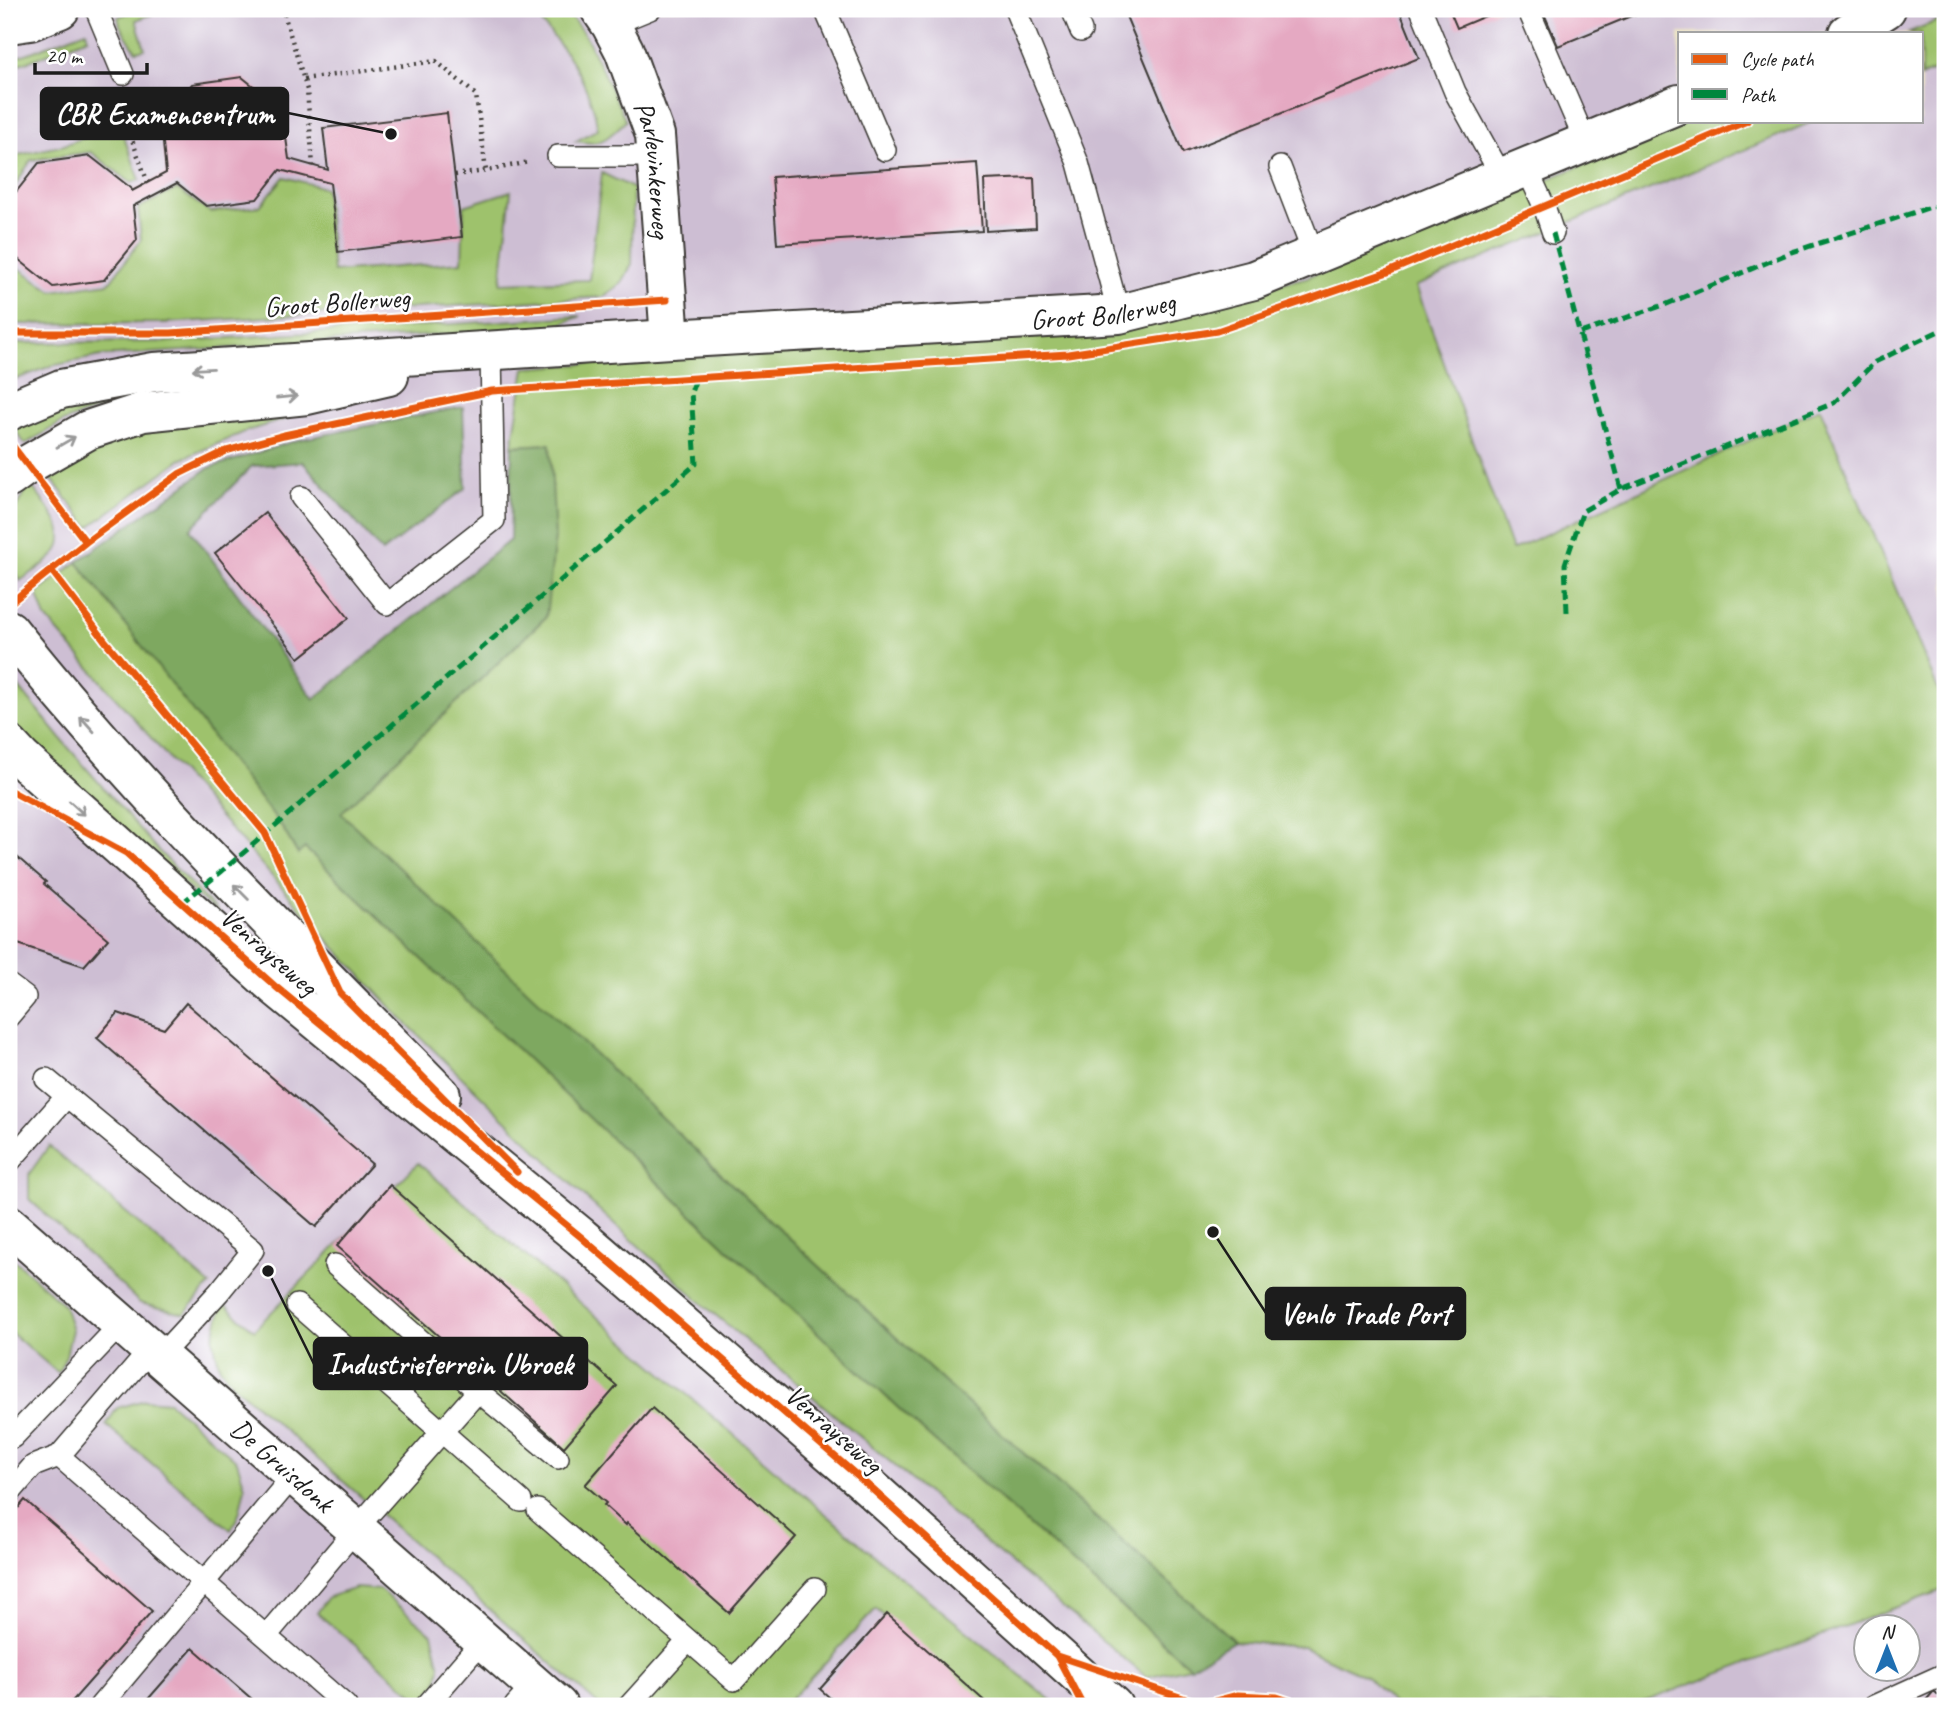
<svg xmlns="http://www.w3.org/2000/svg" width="1954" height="1715" font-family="Caveat,sans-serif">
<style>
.industrial{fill:#cdbed3;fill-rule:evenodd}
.green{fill:#9ec26c;stroke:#5d6f44;stroke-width:2}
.forest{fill:#7ea860;stroke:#4d623e;stroke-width:2}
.building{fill:#e5a9c2}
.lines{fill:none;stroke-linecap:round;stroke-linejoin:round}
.lane-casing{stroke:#3b3934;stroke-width:24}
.street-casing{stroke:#3b3934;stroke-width:42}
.secondary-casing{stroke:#3b3934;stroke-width:42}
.path{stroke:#3b3934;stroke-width:4.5;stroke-dasharray:2 5;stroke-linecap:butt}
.lane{stroke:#fff;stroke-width:21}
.street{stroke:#fff;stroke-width:38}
.secondary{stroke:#fff;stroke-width:38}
.quiet{stroke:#00873e;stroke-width:5;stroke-dasharray:10 5;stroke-linecap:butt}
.cycleway-casing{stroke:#fff;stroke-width:11}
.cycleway{stroke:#e8590c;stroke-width:7}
.oneway{stroke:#999}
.labels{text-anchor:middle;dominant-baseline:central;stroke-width:5;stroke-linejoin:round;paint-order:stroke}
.street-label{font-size:28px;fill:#1c1c1c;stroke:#fff}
.leader{fill:none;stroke:#1c1c1c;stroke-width:2.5}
.callout-dot{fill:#1c1c1c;stroke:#fff;stroke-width:2.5}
.callout{fill:#1c1c1c;stroke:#1c1c1c;stroke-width:2.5}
.callout-label{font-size:30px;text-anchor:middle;font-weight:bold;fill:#fff}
</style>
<rect width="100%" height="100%" fill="#fff"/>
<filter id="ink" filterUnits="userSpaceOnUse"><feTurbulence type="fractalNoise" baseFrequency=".0143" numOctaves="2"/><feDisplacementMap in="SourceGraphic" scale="14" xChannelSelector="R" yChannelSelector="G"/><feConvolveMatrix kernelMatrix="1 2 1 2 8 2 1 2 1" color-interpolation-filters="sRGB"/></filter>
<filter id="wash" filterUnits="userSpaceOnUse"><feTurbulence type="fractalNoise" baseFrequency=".00686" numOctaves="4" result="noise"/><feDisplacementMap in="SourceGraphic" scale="28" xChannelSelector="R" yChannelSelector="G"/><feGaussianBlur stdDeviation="1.57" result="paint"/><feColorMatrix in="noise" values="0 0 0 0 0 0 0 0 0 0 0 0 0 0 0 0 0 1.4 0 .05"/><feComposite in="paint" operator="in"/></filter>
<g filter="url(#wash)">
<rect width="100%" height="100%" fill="#e9e0bd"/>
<path class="industrial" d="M9,9H1945V1706H9ZM1679,33H1921V121H1679ZM1867,1628H1909V1670H1867Z"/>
<path class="green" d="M139,9H167L136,20L145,49L136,51L120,26L118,17Z
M530,9H565L587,38L626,121C607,138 603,147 576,141L598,129C590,79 562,45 530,9Z
M1945,18V66L1921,77V33H1907Z
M86,31L88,38L27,62L9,66V58L26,54Z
M1691,121H1814L1416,286L1512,550L1820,408L1945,706V1589L1633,1706H1395L1367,1677L1303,1647L1234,1641L956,1393L764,1215L340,813L546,617L550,444L512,446L525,368L1057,331L1305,278Z
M119,124L140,180L131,183L91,152L31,160L9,196V157L64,145Z
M602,173L633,188L632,264L622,283L603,297L164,323L9,324V257L10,262L52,291L109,283L141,240L138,208L177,189L210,212L260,206L284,177L325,188L333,272L462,262L464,206L511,191L501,283L589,280Z
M581,316L550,328L101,356L51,366L9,382V343L165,342Z
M115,394H169L100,408L63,422L25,444L12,425L68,407Z
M290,410L289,418L247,431L181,459L89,527L47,473L84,448L146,425Z
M30,484C43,502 73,531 56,553C47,564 31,573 20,581C17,573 12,563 10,554C5,527 16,505 30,484Z
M77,562L282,827L297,853L304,847L730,1251L922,1430L1190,1667L1146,1677L706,1307L587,1199L402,1019L326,938L46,618L37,593Z
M9,675L67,746L155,847L230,925L9,730Z
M49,1146L210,1285L184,1314L140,1303L29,1199V1174Z
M418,1163L870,1552L1058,1706H988L876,1609L784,1706H600L232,1384L219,1366L213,1338L223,1303L254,1330Z
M9,1255L64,1305L72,1330L66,1356L58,1373L9,1331Z
M145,1400L169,1402L237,1461L245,1487L239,1514L231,1530L106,1425L117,1408Z
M356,1588L380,1590L432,1634L440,1667L437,1683L423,1702L317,1613L328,1597Z"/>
<path class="forest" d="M463,407L466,488L382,552L303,462L252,466L190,529L314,699L510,540L512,446L550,444L555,537L546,617L341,813L764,1215L956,1393L1234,1641L1190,1667L922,1430L730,1251L305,848L298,854L282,827L77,562L209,468L298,440Z"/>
<g id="blocks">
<path class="building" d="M1123,9H1399L1419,58L1183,153Z
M1449,9H1502L1457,28Z
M1542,9H1648L1558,46Z
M242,77L282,109L289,159L328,170L323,128L447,113L462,237L338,252L330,183L280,170L257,199L206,206L177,183L133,206L137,240L104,280L53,287L13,255L9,220V201L39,163L90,156L131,188L132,191L166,173L161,123L192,84Z
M977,163L982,231L777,244L772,177Z
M1034,178L1036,228L986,231L984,180Z
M265,513L349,618L299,658L215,553Z
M9,850L46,882L44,884L108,939L84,966L9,941Z
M186,1003L372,1164L316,1227L97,1038L118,1013L164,1029Z
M390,1185L617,1386L564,1447L337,1246Z
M652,1408L796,1537L729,1613L627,1523L626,1525L604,1505L606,1503L585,1485Z
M25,1500L152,1611L68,1706H9V1519Z
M887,1614L990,1706H839L820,1689Z
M193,1648L260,1706H142Z
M1934,1691L1945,1701V1706H1921Z"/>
</g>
</g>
<g filter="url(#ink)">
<use href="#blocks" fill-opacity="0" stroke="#3b3934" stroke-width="2"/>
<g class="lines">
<g class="lane-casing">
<path id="lane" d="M96,9L123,74
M825,9L885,150
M1015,9L1078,163L1119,314
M1072,9L1081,31
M1421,9L1455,92L1502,177
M1528,9L1586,143
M611,25L650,9
M558,156H657
M1280,167L1314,255
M1526,167L1544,206L1553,233
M301,497L387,604L494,520L491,351
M9,985L25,997L9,1016
M46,1079L253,1250L219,1292L159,1357
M9,1162L67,1096
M335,1265L478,1391L558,1458
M297,1305L521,1501
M9,1433L13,1437L122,1323
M59,1456L346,1706
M9,1494L33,1466L59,1456L151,1349
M538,1510L734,1680L815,1589
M266,1636L356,1529L478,1391
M100,1706L294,1475
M426,1706L483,1640
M515,1706L534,1685
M629,1706L688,1641
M1874,1706L1945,1674"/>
</g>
<g class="street-casing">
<g id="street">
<path id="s1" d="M600,9L611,25L624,50L655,135L670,339"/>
<path d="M9,24L30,21L60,9"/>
<path d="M1848,33L1886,9"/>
<path id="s2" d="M9,411L61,389L154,372L670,339L1119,314L1254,280L1679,104"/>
<path d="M9,478L27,465L88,430L143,412L307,395L389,376"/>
<path id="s3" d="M9,1225L558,1706"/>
</g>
</g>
<g class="secondary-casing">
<path id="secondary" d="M9,630C141,796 293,944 441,1095
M9,745L22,759L276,987L581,1237L862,1480L1113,1706"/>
</g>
<path class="path" d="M284,14L307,90L313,166
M304,79L436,61L476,95L486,171
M118,102L148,183
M455,175L486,171L529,162"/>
<use href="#lane" class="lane"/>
<use href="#street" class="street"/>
<use href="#secondary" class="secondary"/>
<path class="quiet" d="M1553,233L1621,489
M1580,333L1667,304L1792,252L1931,207L1945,206
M1567,612L1565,564L1583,511L1621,489L1834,403L1875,362L1945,328
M182,903L221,872L696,464L691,392L696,379"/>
<g class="cycleway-casing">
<path id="cycleway" d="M9,333H171L667,300
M9,441L86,542
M51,570L106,642L265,833L340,993L517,1172
M9,604L86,542L179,474L226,451L284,435L492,391L1068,354L1217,331L1388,272L1747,121
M9,790L126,853L276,987L581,1237L862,1480L1057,1656L1083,1706
M1057,1656L1201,1704
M1197,1706L1238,1695L1277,1697L1304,1706"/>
</g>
<use href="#cycleway" class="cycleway"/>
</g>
<defs><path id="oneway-shaft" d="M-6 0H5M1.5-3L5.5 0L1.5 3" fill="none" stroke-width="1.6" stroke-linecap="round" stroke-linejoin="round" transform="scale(1.75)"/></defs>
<g class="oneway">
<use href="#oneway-shaft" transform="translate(203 369) rotate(177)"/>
<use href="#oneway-shaft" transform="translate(287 397) rotate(-6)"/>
<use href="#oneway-shaft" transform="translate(66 442) rotate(-30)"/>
<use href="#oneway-shaft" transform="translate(87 724) rotate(-132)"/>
<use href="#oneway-shaft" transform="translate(77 808) rotate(42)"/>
<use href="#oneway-shaft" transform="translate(241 892) rotate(-135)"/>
</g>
</g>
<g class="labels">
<g class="street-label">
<text stroke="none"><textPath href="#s1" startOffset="172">Parlevinkerweg</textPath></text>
<text transform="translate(337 302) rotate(-4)">Groot Bollerweg</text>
<text stroke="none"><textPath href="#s2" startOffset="1102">Groot Bollerweg</textPath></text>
<text transform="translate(269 951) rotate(41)">Venrayseweg</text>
<text transform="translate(834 1429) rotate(41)">Venrayseweg</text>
<text stroke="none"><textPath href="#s3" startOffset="364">De Gruisdonk</textPath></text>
</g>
</g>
<path class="leader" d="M391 134L288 113M1213 1232L1266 1313M268 1271L314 1364"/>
<g class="callout-dot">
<circle cx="391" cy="134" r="7"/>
<circle cx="1213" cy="1232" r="7"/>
<circle cx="268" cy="1271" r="7"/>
</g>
<g class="callout">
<rect x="41" y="88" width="247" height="51" rx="7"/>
<rect x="1266" y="1288" width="199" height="51" rx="7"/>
<rect x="314" y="1338" width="273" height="51" rx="7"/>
</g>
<g class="callout-label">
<text x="165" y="124">CBR Examencentrum</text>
<text x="1365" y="1324">Venlo Trade Port</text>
<text x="450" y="1374">Industrieterrein Ubroek</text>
</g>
<rect width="1954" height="1715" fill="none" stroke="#fff" stroke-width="35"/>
<rect x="1678" y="32" width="245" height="91" fill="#ffffff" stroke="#a4a4a4" stroke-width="2"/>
<rect x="1692" y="54" width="35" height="10" fill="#e8590c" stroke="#a4a4a4" stroke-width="2"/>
<text x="1741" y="66" font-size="21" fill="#1c1c1c">Cycle path</text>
<rect x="1692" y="89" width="35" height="10" fill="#00873e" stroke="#a4a4a4" stroke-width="2"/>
<text x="1741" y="102" font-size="21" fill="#1c1c1c">Path</text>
<g transform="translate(1887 1648)"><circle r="33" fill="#ffffff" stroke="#a4a4a4" stroke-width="2"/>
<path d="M0-5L12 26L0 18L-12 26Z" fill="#1f6fb2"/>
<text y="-10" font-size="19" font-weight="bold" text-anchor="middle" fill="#1c1c1c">N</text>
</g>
<path d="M35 63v10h112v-10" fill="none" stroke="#1c1c1c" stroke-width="3.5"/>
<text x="46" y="63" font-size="21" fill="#1c1c1c" stroke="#ffffff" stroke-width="5" paint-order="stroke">20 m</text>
</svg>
